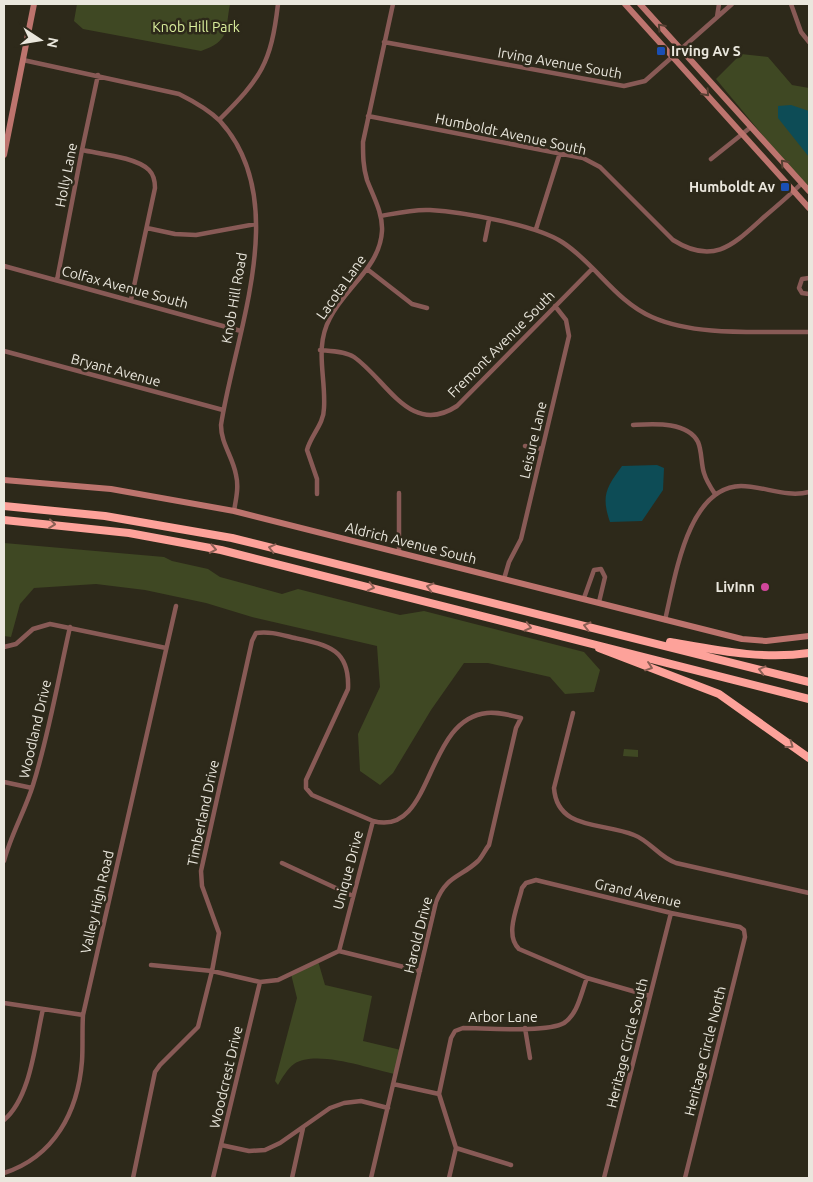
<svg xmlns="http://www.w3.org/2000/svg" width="813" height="1182" font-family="Ubuntu,sans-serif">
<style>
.green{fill:#3f4823}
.water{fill:#0d4c56}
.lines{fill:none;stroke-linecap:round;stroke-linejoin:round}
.street{stroke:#885a56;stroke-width:4.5}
.secondary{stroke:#bd746e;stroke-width:6}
.highway{stroke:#fda29a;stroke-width:8}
.oneway{stroke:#584033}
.oneway2{stroke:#8b5f54}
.transit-dot{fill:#1a4fb4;stroke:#2d291a;stroke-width:2}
.hotel-dot{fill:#d1479c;stroke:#2d291a;stroke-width:2}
.labels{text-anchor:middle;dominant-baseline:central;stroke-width:5;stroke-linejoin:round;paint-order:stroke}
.park-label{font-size:14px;fill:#dbef9d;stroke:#2d291a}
.poi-label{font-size:14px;font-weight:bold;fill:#eae7dd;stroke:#2d291a;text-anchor:end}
.street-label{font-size:14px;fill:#eae7dd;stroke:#2d291a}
</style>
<rect width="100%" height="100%" fill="#2d291a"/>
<path class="green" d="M77,4H230C225,31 230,41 201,51L83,29L74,21Z
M741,54L768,57L792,85L809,88V191L716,79Z
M4,543L164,557L172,561L208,569L220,577L282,594L298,589L400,615L424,611L584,652L600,670L594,692L565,694L550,677L488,663H464L431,710L393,773L380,785L360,771L358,734L380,687L377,646L252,617L206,603L145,590L96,584L34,588L20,604L11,637L4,636Z
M624,749L638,750V757L623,756Z
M318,961L325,985L372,996L363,1041L401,1050L395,1074C370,1069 316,1049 294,1064C288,1068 282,1078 278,1085L275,1081L297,998L291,974Z"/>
<path class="water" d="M791,105L809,111V157L778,118V106Z
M657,465L664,468L663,490L642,521L610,522C601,496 606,488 622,466Z"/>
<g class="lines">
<path class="street" d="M791,4L801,32L809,42
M717,17L719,4
M384,42L624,86L645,81L732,4
M23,60L179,94C193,101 208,109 220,121C293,201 235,333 221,425C221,444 233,457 236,475C239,487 236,499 234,511
M368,116L583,158L600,167L673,240C714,266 734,244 764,217C777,206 790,195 802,183
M219,120C261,78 271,64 278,4
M82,150C100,154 136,157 149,170C154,175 155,182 155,188L131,300
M711,159L751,127
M381,216C397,213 414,209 430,210C463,212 536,225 562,242C595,263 615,301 652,317C697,337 760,331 809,332
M147,228L175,234L196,235L256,224
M536,229L560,153
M485,240L489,220
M4,266L241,331
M367,269L412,304L427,308
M809,278L802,279L799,288L802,293L809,294
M57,280L82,150L98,75
M320,350C331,351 345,351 354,357C387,380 410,437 457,406L592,269
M4,351L223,410
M633,425C653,424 687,421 698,442C702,451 701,464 704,473C706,480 711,488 715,494
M525,446L542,449
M399,493V553
M317,494V479L307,450C311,435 324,424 324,408C326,376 314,348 330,318C345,288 380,267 382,231C383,213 373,196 367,180C363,167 363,155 363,142L393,4
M504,579L509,562L521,539L569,336L566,320L555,306
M584,598L594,570L601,569L605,577L599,602
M665,620C675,579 687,487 741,486C764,486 786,498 809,492
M4,647L16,644L33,629L50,624L166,648
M573,713L554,788C557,831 604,822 634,835C650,841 659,857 676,863L809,893
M4,782L32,788
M4,861C11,834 25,811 33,785C49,734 58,680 70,627
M282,863L353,896
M339,951L373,821C434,838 424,719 487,713C499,712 510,715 521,718L516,728L489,845C485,850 482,857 478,861C460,878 447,875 436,902L371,1178
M151,965L212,971L260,982L278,980L339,951L420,971
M650,996L587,978L519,949C504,935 518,906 522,888L526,883L536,880L671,913L740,927L744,930L745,937L685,1178
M4,1003L83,1015
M525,1028L530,1058
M393,1084L439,1094
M4,1120C31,1097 35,1043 43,1009
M221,1145L249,1151L265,1150L280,1143L330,1108L344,1103L361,1101L388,1108
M456,1148L511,1165
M4,1173C54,1157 78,1112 82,1061C83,1046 82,1031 83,1015L176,606
M133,1178L155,1072L160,1065L198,1027L212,971L219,933L202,886L201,871L252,641L256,633C270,631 282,635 295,638C328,645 350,649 348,689L306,780V788L312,795L373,821
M213,1178L260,982
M292,1178L303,1128
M449,1178L456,1148L439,1094L451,1038L455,1031L463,1028C486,1028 546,1033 564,1023C578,1014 581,993 587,978
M604,1178L671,913"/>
<path class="secondary" d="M625,4L809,208
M640,4L809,191
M4,155L34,4
M4,480L111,489L234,511L742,639L766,641L809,636"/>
<path class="highway" d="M4,506L105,516L232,538L809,682
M4,520L129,533L221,550L809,699
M670,642C716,650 762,660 809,653
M599,648L719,694L809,758"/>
</g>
<defs><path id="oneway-chevron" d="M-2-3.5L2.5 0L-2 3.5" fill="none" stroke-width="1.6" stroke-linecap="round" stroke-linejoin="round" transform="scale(1.25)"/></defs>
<g class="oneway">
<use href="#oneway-chevron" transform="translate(661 27) rotate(-132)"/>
<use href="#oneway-chevron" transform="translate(706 93) rotate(48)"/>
<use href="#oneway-chevron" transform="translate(784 163) rotate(-132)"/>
</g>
<g class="oneway2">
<use href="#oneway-chevron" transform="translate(52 524) rotate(6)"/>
<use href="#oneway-chevron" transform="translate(272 548) rotate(-166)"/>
<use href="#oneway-chevron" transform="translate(213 549) rotate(11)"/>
<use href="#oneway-chevron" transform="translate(371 587) rotate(14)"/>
<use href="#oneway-chevron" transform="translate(430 587) rotate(-166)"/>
<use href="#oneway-chevron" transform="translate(587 626) rotate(-166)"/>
<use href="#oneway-chevron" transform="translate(528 627) rotate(14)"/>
<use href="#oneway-chevron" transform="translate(649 667) rotate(19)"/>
<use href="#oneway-chevron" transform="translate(762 670) rotate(-166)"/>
<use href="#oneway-chevron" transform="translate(790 745) rotate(36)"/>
</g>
<g class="transit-dot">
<rect x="656" y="46" width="10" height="10" rx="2.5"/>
<rect x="780" y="182" width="10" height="10" rx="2.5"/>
</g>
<circle class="hotel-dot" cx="765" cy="587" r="5"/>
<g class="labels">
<g class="park-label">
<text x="196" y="27">Knob Hill Park</text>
</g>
<g class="poi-label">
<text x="671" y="51" text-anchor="start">Irving Av S</text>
<text x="775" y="187">Humboldt Av</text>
<text x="755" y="587">LivInn</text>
</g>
<g class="street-label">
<text transform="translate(560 63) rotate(10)">Irving Avenue South</text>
<text transform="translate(511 134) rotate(12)">Humboldt Avenue South</text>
<text transform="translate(66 175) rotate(-79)">Holly Lane</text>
<text transform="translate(125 287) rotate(15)">Colfax Avenue South</text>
<text transform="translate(341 287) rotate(-55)">Lacota Lane</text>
<text transform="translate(234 298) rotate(-80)">Knob Hill Road</text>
<text transform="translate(501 344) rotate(-45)">Fremont Avenue South</text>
<text transform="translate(116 370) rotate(15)">Bryant Avenue</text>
<text transform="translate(533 440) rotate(-77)">Leisure Lane</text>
<text transform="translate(411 543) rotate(14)">Aldrich Avenue South</text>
<text transform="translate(35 729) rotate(-77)">Woodland Drive</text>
<text transform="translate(203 813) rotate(-78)">Timberland Drive</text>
<text transform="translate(348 870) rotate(-75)">Unique Drive</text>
<text transform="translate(638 893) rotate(13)">Grand Avenue</text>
<text transform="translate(97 902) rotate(-77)">Valley High Road</text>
<text transform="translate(418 935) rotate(-76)">Harold Drive</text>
<text x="503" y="1017">Arbor Lane</text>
<text transform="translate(627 1043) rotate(-76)">Heritage Circle South</text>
<text transform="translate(705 1051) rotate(-76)">Heritage Circle North</text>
<text transform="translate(226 1077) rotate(-77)">Woodcrest Drive</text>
</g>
</g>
<rect width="813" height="1182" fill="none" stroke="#eae7dd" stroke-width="10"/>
<g transform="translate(40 40) rotate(102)" stroke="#2d291a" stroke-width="4" paint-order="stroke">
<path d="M0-4L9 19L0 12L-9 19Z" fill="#eae7dd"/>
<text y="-8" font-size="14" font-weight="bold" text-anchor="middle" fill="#eae7dd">N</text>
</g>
</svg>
